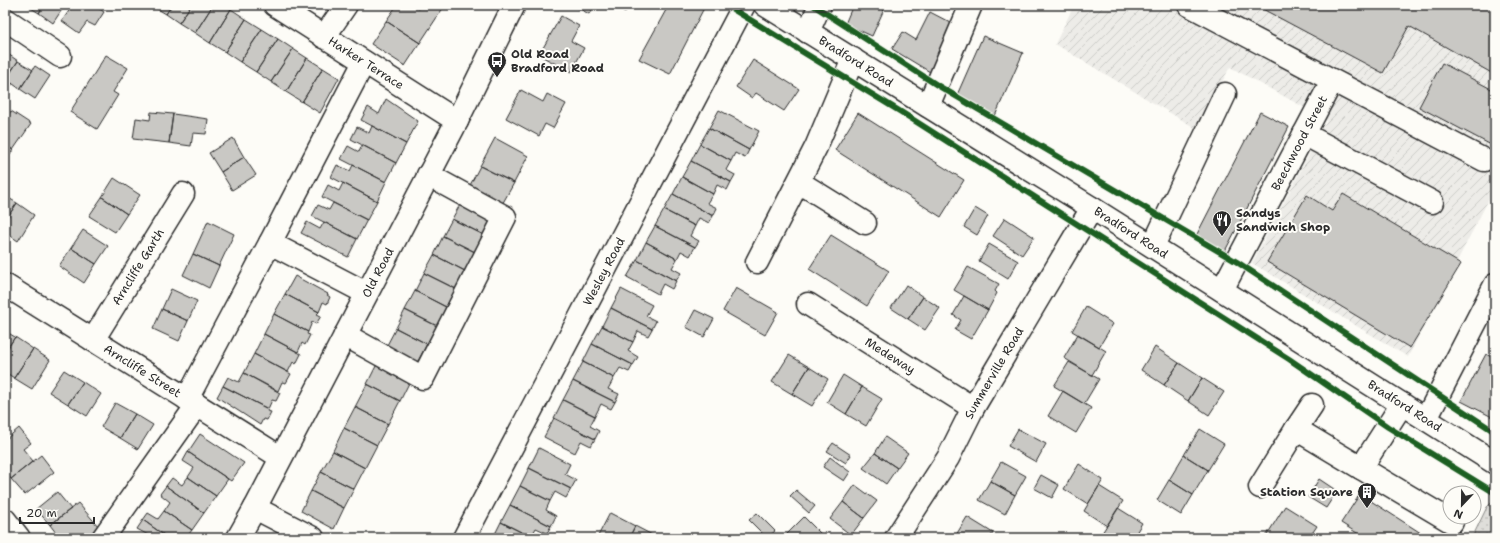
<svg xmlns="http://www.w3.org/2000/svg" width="1500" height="543" font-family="'Shantell Sans',sans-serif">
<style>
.industrial{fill:url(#industrial-furrows)}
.grass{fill:url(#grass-dots);stroke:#858482}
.building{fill:#c9c8c4;stroke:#2b2b2b}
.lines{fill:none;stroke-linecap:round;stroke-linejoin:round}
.minor-casing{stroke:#2b2b2b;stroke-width:25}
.major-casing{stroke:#2b2b2b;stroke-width:25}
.minor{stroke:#fdfcf7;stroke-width:22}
.major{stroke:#fdfcf7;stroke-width:22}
.cycleway-casing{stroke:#fdfcf7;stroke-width:8}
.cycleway{stroke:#1b5e20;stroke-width:6}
.labels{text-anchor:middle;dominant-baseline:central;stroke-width:4;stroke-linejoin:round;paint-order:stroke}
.poi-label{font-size:12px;font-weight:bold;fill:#2b2b2b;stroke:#fdfcf7;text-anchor:start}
.street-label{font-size:12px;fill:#2b2b2b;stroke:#fdfcf7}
</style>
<defs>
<pattern id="industrial-furrows" width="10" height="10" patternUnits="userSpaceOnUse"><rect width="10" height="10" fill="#edece8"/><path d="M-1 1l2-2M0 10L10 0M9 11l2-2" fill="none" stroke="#cbcbc7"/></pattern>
<pattern id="grass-dots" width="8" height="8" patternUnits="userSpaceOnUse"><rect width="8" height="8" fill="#dfdeda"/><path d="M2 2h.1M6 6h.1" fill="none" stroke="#c0bfbb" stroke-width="1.8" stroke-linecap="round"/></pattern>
</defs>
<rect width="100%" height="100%" fill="#fdfcf7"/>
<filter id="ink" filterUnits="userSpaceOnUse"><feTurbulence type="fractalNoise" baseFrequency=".025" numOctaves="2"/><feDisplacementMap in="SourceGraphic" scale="8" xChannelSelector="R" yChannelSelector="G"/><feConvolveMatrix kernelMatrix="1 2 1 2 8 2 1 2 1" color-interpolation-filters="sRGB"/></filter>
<g filter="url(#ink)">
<path class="industrial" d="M1074,5H1495V197L1491,195L1408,357L1252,263L1327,120L1230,67L1197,129L1055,44Z"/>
<path class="grass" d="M1492,502H1495V538H1472L1487,507Z"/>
<path class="building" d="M26,5H44L39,13Z
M44,5H65L53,23L39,13Z
M73,5H94L104,12L95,26L87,22L79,33L62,21Z
M151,5H172L166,14Z
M172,5H191L179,23L166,14Z
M191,5H213L195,33L179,23Z
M213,5H225L231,9L210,43L195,33Z
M397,5H412L419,9L422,5H445L420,43L386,21Z
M573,5H595L589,14Z
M613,5H629L625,12Z
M642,5H652L649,10Z
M657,5L705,6L670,74L639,59L666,10Z
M853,5H886L872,36L845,24Z
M1255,5H1495V75L1409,26L1383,73Z
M231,9L246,19L225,52L210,43Z
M930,12L953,24L938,53L941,55L930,72L892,49L903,32L916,40Z
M561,16L579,26L571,41L584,48L571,72L539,55Z
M246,19L262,29L240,62L225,52Z
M386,21L420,43L405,66L371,44Z
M262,29L278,39L256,72L240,62Z
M983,36L1023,53L995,116L957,95Z
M278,39L293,49L271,82L256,72Z
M293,49L307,58L286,92L271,82Z
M5,52L18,61L6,79H5Z
M106,55L128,68L113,92L118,95L97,129L70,112Z
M307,58L323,68L302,102L286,92Z
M753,60L799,89L784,111L756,93L752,98L736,87Z
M18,61L33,70L20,89L6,79Z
M1442,63L1495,91V147L1419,107Z
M35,66L50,76L35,99L20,89Z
M323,68L339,78L320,113L302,102Z
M5,79L12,84L5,95Z
M521,90L543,102L547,94L566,104L553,128L545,124L539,136L506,118Z
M386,99L418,121L406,144L361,120L368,107L379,114Z
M719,110L759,131L749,150L709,128Z
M11,111L31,124L13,150L5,145V120Z
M151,112L173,114L169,143L133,139L136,118L150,120Z
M1260,112L1289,127L1225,251L1196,236Z
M858,113L964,180L941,217L835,150Z
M173,114L208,119L206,134L193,133L191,146L169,143Z
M372,126L406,144L396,163L351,139L357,127L369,133Z
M709,128L749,150L745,158L735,153L731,161L700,144Z
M233,138L244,157L221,172L209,153Z
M495,138L528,156L514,183L480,166Z
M700,144L731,161L726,170L735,175L731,182L691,161Z
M5,145L13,150L5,162Z
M362,145L396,163L386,182L341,159L348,146L359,152Z
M244,157L256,175L232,190L221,172Z
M691,161L731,182L727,190L717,185L713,194L682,177Z
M337,165L350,171L353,165L386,182L377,201L331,177Z
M480,166L514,183L500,208L467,191Z
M682,177L713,194L707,203L717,208L713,216L673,194Z
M114,178L140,195L127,214L102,197Z
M343,183L377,201L367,220L322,197L328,185L339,191Z
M673,194L713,216L709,223L699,218L695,226L664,210Z
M1343,194L1461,264L1410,348L1267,262L1307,195L1332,211Z
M5,196L17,203L5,221Z
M102,197L127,214L115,232L89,216Z
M462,201L493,217L484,235L452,219Z
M17,203L34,215L18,241L5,232V221Z
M333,203L367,220L357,239L312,216L318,205L329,210Z
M975,208L988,216L977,235L964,227Z
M664,210L695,226L690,236L699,241L695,247L655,226Z
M1005,218L1034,237L1022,255L993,236Z
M452,219L484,235L475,252L443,236Z
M208,221L234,234L219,266L193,254Z
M307,222L320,229L324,222L357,239L348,257L301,233Z
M655,226L695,247L690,256L681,251L677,259L646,242Z
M83,230L108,246L96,264L71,248Z
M831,235L889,271L867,306L809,269Z
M443,236L475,252L465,271L434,255Z
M646,242L677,259L672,268L681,273L676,281L637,260Z
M989,244L1018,261L1008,279L979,261Z
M71,248L96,264L84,283L59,266Z
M193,254L219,266L209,288L183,275Z
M434,255L465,271L456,289L424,273Z
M637,260L676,281L672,289L663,284L658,294L627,277Z
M968,267L999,284L995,291L997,293L988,310L954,290Z
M424,273L456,289L446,307L415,291Z
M295,276L328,294L327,295L330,297L327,304L323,302L319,312L285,294Z
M906,285L923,297L908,319L891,308Z
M736,288L778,312L765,335L723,311Z
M171,289L197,301L188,321L162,309Z
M621,289L652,305L646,316L656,321L652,329L611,308Z
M415,291L446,307L437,326L405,310Z
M285,294L319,312L317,314L321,316L316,324L312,322L308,332L274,314Z
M964,296L988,310L971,339L955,330L961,320L953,315Z
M923,297L940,308L925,330L908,319Z
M1086,307L1113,324L1099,347L1072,331Z
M611,308L652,329L648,336L638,331L633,342L602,326Z
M162,309L188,321L179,341L153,329Z
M405,310L437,326L427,344L396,328Z
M695,310L714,319L704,337L686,327Z
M274,314L308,332L307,334L310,335L305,345L302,343L298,352L264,334Z
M602,326L633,342L628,351L638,357L633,365L592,344Z
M396,328L427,344L417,363L386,347Z
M5,331L15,337L5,352Z
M264,334L301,354L296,364L293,362L288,372L254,354Z
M1078,334L1106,351L1092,375L1064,358Z
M15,337L33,349L14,378L5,372V352Z
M592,344L633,365L629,372L620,368L614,378L583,362Z
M1155,347L1179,363L1164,385L1141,370Z
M33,349L50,360L32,389L14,378Z
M254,354L291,374L286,383L282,382L278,391L244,373Z
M1486,354L1495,359L1494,418L1461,401Z
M789,355L809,367L792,394L772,382Z
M378,362L411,379L400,401L367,384Z
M583,362L614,378L608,389L619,394L615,402L573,381Z
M1069,362L1099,379L1084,404L1054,386Z
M1179,363L1202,378L1188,401L1164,385Z
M809,367L828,379L812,406L792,394Z
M64,370L83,382L68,404L49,392Z
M244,373L280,393L276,401L272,400L268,409L223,386L228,377L239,382Z
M843,375L862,387L846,414L827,402Z
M1202,378L1224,392L1209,415L1188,401Z
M573,381L615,402L611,409L601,404L595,416L563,400Z
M83,382L101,394L87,416L68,404Z
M367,384L400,401L388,424L355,407Z
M223,386L268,409L267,411L271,412L267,420L263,419L260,425L217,397Z
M862,387L882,399L866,426L846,414Z
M1063,391L1091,408L1076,433L1048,416Z
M563,400L595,416L590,426L599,431L595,439L554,418Z
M115,403L135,414L120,438L101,427Z
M355,407L388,424L377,445L344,428Z
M135,414L153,425L138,449L120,438Z
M554,418L595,439L591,446L581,441L575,453L544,437Z
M19,428L31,443L23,449L33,461L11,479L5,471V440Z
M344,428L377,445L365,468L333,451Z
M1018,429L1046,444L1036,462L1008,446Z
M1200,429L1224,444L1208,470L1184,455Z
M200,434L244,463L231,481L188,452Z
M885,437L908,453L897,468L875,453Z
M833,443L851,455L846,463L827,451Z
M539,448L570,464L565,474L576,480L571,489L529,468Z
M333,451L365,468L354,489L321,472Z
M188,452L228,479L216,496L188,477L194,468L183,461Z
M875,453L897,468L886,484L863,468Z
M41,455L54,472L25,495L11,479Z
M1184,455L1208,470L1193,495L1169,480Z
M830,457L850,472L844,481L823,467Z
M1001,462L1026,476L1015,495L990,481Z
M1079,464L1103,480L1088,504L1064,489Z
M529,468L571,489L566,498L555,492L550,501L520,486Z
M321,472L354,489L344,508L311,491Z
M1041,475L1059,485L1052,498L1034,488Z
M188,477L216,496L204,513L166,486L172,478L182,485Z
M1319,479L1337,491L1326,508L1308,497Z
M1169,480L1193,495L1181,515L1157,500Z
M990,481L1015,495L1005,514L979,500Z
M855,485L877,501L864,518L843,502Z
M166,486L204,513L192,530L164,511L170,502L160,494Z
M520,486L550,501L546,510L556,516L551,526L510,505Z
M1099,486L1123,501L1107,526L1084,511Z
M796,490L815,506L809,513L790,496Z
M311,491L344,508L334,529L301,511Z
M57,492L71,509L50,525L36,509Z
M1360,494L1424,535L1422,538H1365L1341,523Z
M843,502L864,518L851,535L830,519Z
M78,503L99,527L90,534L92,536L90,538H60L50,525Z
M510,505L551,526L547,533L536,528L531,537L501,522Z
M1285,506L1317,526L1309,538H1265Z
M1118,508L1142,523L1133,538H1109L1102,533Z
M164,511L192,530L186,538H168L143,520L148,513L158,519Z
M610,513L635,526L629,538H597Z
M757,513L775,531L767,538L749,520Z
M804,517L825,538H791L787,534Z
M967,517L993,533L990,538H961L956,535Z
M143,520L168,538H146L148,535L137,529Z
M501,522L531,537V538H493Z
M635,526L658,538H629Z"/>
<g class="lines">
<g class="minor-casing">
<g id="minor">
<path id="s1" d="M275,5L457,121"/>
<path d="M1189,5L1484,160"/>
<path d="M5,19L60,56"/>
<path d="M808,32L820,5"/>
<path d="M324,37L346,5"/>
<path d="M928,106L971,5"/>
<path d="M1304,134L1432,202"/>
<path d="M799,182L865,223"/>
<path d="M270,243L364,62"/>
<path d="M1153,246L1225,94"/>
<path d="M757,262L816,147L853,59"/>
<path id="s2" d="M5,285L280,457"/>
<path id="s3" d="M1222,290L1332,81"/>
<path id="s4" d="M808,304L973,408"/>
<path d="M345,335L423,378L505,217L428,175"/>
<path id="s5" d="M93,340L183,194"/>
<path d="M187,399L270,243L366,293"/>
<path d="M1402,404L1361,468L1452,522"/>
<path d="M1426,419L1495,285"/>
<path d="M1296,429L1312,405"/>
<path d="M1260,487L1296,429L1361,468"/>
<path d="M255,508L313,538"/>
<path d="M5,520L19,538"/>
<path d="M103,538L197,405"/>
<path id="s6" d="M464,538L744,5"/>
<path id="s7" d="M896,538L948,458L973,408L1092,208"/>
</g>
</g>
<g class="major-casing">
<g id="major">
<path id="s8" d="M765,5L1092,208L1495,463"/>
<path id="s9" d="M238,538L255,508L457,121L514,5"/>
</g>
</g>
<use href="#minor" class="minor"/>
<use href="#major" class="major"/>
<g class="cycleway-casing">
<path id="cycleway" d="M726,5L901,112L1289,359L1388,427L1495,493
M813,5L937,85L1237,262L1495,432"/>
</g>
<use href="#cycleway" class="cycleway"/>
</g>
</g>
<defs>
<g id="bus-pin" transform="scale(1)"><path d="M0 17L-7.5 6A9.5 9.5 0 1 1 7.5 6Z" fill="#2b2b2b" stroke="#fdfcf7"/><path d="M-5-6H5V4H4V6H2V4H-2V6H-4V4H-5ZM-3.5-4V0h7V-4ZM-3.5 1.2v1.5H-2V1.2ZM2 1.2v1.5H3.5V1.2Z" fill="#fff"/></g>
<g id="restaurant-pin" transform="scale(1)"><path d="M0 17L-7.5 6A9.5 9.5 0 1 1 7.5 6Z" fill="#2b2b2b" stroke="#fdfcf7"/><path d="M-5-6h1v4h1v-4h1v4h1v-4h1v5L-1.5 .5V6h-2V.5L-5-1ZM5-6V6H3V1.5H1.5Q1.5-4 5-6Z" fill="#fff"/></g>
<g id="building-pin" transform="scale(1)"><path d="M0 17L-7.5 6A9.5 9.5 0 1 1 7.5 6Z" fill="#2b2b2b" stroke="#fdfcf7"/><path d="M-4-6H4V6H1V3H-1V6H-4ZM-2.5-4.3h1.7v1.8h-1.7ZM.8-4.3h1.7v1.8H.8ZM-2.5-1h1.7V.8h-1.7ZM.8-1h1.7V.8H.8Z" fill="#fff"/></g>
</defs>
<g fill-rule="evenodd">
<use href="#bus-pin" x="497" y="61"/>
<use href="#restaurant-pin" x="1222" y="220"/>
<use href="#building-pin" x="1367" y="492"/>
</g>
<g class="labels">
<g class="poi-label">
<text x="511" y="54">Old Road<tspan x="511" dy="14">Bradford Road</tspan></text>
<text x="1236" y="213">Sandys<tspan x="1236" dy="14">Sandwich Shop</tspan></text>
<text x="1353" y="492" text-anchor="end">Station Square</text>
</g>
<g class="street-label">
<text stroke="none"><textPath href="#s8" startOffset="107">Bradford Road</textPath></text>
<text stroke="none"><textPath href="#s1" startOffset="108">Harker Terrace</textPath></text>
<text stroke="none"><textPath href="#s3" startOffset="166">Beechwood Street</textPath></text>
<text stroke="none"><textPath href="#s8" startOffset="431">Bradford Road</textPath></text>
<text stroke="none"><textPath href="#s5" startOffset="86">Arncliffe Garth</textPath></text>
<text stroke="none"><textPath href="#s6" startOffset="301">Wesley Road</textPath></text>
<text stroke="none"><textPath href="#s9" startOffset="300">Old Road</textPath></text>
<text stroke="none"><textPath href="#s4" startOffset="97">Medeway</textPath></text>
<text stroke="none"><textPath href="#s2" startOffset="162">Arncliffe Street</textPath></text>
<text stroke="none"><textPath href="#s7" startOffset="192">Summerville Road</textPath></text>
<text stroke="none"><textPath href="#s8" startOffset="755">Bradford Road</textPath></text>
</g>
</g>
<rect width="1500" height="543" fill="none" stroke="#fdfcf7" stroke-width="20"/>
<rect x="10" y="10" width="1480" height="523" fill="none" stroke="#2b2b2b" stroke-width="1.5" filter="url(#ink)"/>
<g transform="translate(1462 505) rotate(202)"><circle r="19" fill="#fdfcf7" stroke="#a9a8a5"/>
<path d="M0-3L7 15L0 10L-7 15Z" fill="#2b2b2b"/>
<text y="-6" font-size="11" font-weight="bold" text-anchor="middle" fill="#2b2b2b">N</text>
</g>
<path d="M20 517v6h74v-6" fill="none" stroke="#2b2b2b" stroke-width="2"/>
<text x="26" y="517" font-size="12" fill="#2b2b2b" stroke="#fdfcf7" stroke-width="3" paint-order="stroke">20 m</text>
</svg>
